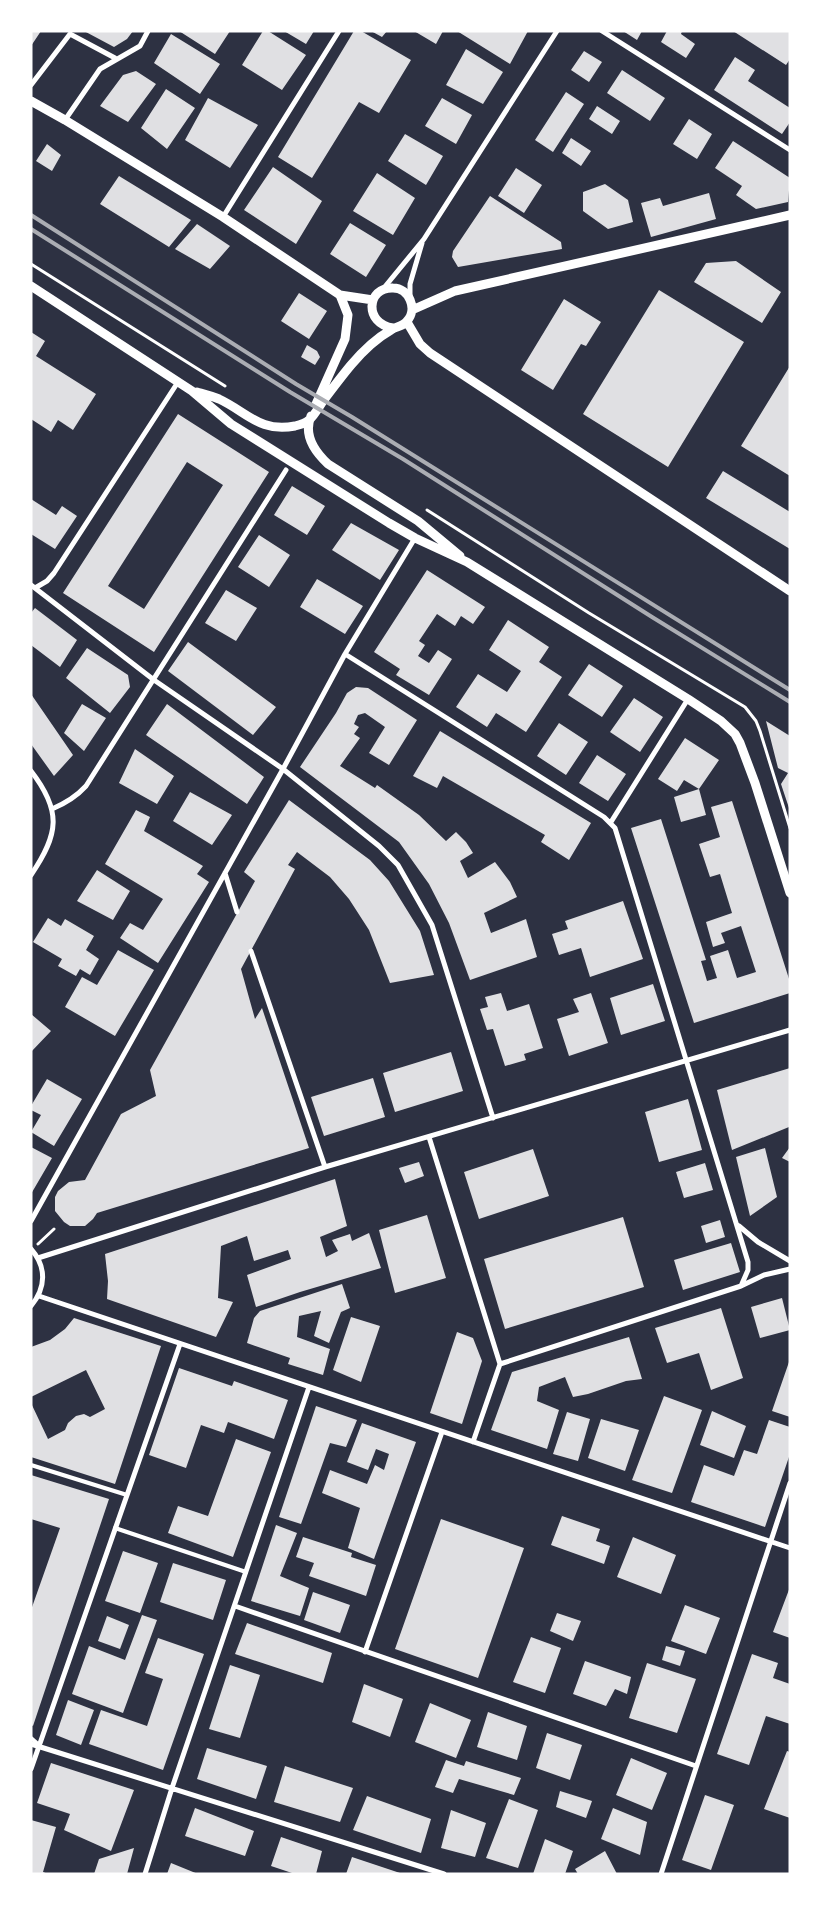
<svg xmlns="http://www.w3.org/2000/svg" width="821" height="1905" font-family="'Public Sans',sans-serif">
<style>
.building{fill:#e0e0e3;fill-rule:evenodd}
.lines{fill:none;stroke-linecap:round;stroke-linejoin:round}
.path{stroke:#fff;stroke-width:3}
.service{stroke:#fff;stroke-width:4}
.minor{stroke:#fff;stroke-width:5}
.tertiary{stroke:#fff;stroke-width:9}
.rail{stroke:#abadb3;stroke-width:4}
</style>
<rect width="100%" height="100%" fill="#2d3142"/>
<path class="building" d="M31,31H41L31,46Z
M84,31H133L127,39L114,47Z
M179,31H230L215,54Z
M263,31H268L306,55L282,90L242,65Z
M284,31H314L306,44Z
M354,31H361L411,60L379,113L359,102L312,178L278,157Z
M371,31H387L382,37Z
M414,31H443L436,44Z
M457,31H528L510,64Z
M623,31H642L637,40Z
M667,31H682L681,34L695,44L686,58L661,42Z
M733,31H790V59L786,65Z
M171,34L220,64L200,94L154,63Z
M466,49L503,72L483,104L446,85Z
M584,51L602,62L589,82L571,70Z
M735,57L755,70L748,81L790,108V122L782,134L714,90Z
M622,70L665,98L650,121L607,93Z
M136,71L156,84L128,122L100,106L123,75Z
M166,89L195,108L167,149L141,128Z
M566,92L584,104L553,152L535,140Z
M208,98L258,125L230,168L185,140Z
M442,98L472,115L456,144L425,126Z
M597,106L620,121L612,134L589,119Z
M689,119L712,134L697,159L673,144Z
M405,134L443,156L426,185L388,161Z
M571,138L591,151L581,166L562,153Z
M733,141L790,178L788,202L756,209L736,195L742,186L715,168Z
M47,144L61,155L52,171L36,161Z
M273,167L322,201L296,244L244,210Z
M516,168L542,185L524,213L498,196Z
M377,173L415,198L393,235L353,211Z
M119,176L191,220L169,247L100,204Z
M605,184L628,200L633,222L608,229L583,211V192Z
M709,193L716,219L651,237L641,203L660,198L663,206Z
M490,196L561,242L562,249L458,267L452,257L453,251Z
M350,223L386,245L366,277L330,254Z
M197,224L230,246L210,269L175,249Z
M736,261L781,292L762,323L694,282L706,263Z
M659,290L744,342L668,467L583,414Z
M299,293L327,311L309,339L281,321Z
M564,299L601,322L586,346L581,344L553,390L521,370Z
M31,332L45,341L36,356L96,394L73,430L58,420L51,432L31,419Z
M307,345L317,351L320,357L315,365L301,357Z
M790,366V476L741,446Z
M178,414L269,472L154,652L63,593ZM187,462L223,485L144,609L108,586Z
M723,471L790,512V549L706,498Z
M292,486L325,506L307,535L274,515Z
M31,499L56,515L62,506L77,516L55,549L31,534Z
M351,523L399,550L380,580L332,550Z
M259,535L290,555L269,587L238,567Z
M427,570L485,607L473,624L461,616L455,626L437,614L419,641L425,645L418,656L429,663L438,650L452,659L429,695L396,675L400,669L374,652Z
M317,579L363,606L345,634L300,607Z
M226,590L257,608L236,641L205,623Z
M35,608L77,640L60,667L31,645V613Z
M508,620L549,647L539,662L562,677L526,732L496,713L487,727L456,707L478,674L507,692L521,671L489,650Z
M188,642L276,707L253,735L168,671Z
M87,648L128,675L130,687L110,713L66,678Z
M589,664L623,686L602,717L568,695Z
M356,687L368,688L417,720L389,765L369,753L385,727L365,713L358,715L354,724L359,727L354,734L360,738L340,766L375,788L377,785L419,815L446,841L456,832L466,842L473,853L460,861L468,878L495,862L510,882L517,897L484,913L491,933L526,919L537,957L470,980L449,923L429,884L399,842L300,767L336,713L347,693Z
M31,694L73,755L54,776L31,744Z
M634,698L663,717L640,752L610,732Z
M82,704L106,718L84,751L64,733Z
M167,704L264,777L247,804L146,735Z
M766,721L790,736V811L781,784L788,773L778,768Z
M559,723L588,742L566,775L537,756Z
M440,731L591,823L569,860L541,842L545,835L443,776L437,788L413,776Z
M685,738L719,760L699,789L684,780L677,791L658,779Z
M135,749L174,776L157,804L119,783Z
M597,755L626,774L608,801L579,783Z
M699,789L706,815L681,822L674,797Z
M190,792L232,815L212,845L173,821Z
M289,800L370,860L389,881L420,931L434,975L390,983L369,930L349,899L330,877L297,852L288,865L295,869L241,969L255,1019L262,1008L309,1148L97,1213L93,1219L85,1226H70L64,1222L55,1211V1197L58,1191L69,1182L85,1180L121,1114L156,1096L150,1070L255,881L244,872Z
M732,801L790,982V993L694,1023L631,828L661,819L706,960L701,961L707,981L717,978L710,956L728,950L737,978L756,972L741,926L721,933L725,943L713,947L706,922L732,913L720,874L710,877L699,844L720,837L711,807Z
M136,810L150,817L144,831L203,866L197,874L209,882L158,963L120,938L130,923L143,930L163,899L105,864Z
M97,870L130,891L113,920L77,901Z
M623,901L643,959L590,977L581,948L559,955L552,934L568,929L565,921Z
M48,918L61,926L65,919L94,936L86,950L99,959L90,975L80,969L76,976L58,966L62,959L33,942Z
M118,950L154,970L115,1036L65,1007L82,977L97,985Z
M653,984L665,1021L621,1035L610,998Z
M501,993L507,1011L529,1004L543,1048L524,1054L526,1060L505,1066L493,1029L487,1030L480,1009L488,1007L485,997Z
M591,993L608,1043L569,1056L557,1019L579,1012L573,999Z
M31,1014L51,1031L31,1052Z
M451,1052L463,1091L395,1112L383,1073Z
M790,1068L789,1127L732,1150L717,1090Z
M373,1078L385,1117L324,1136L311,1097Z
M47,1079L82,1099L54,1146L31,1132L41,1115L31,1110V1106Z
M688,1099L702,1150L659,1162L645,1112Z
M31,1147L52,1158L31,1194Z
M790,1147V1162L782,1158Z
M765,1148L777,1197L750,1216L736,1157Z
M533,1149L549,1196L479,1219L464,1172Z
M419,1162L424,1176L405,1183L399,1168Z
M705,1163L713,1190L684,1198L676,1172Z
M335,1179L347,1226L320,1237L326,1257L338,1251L332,1240L350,1234L352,1241L369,1233L381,1268L300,1292L256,1307L247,1275L291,1259L288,1250L254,1261L247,1236L221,1246L218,1298L233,1302L216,1337L107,1299L108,1281L105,1254Z
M427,1215L446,1278L395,1293L379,1230Z
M623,1217L644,1287L505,1329L484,1259Z
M720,1220L725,1237L706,1243L701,1226Z
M731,1243L740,1272L683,1290L674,1260Z
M342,1284L350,1308L341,1312L329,1343L314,1336L321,1311L299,1316L297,1337L330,1349L323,1375L288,1364L290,1358L247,1343L254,1318L260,1311Z
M782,1298L790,1330L760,1338L751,1307Z
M721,1308L743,1378L711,1390L699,1353L667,1363L655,1328Z
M351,1317L380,1326L361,1382L333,1370Z
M74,1318L161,1346L115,1484L31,1457V1403L48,1439L65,1430L68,1423L76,1416L84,1414L90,1417L105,1409L86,1370L31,1397V1347L50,1340L65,1329Z
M457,1332L473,1338L482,1361L462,1424L430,1413Z
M629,1337L642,1379L626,1381L588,1394L573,1397L565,1377L539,1387L537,1401L559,1410L547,1449L491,1430L512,1372Z
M789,1362H790V1417L772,1411Z
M179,1368L232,1386L234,1381L288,1400L274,1439L228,1422L224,1433L201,1425L186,1468L149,1455Z
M664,1396L702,1410L672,1493L632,1480Z
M316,1406L357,1420L346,1447L330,1443L301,1524L279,1517Z
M712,1411L746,1426L734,1458L700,1445Z
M567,1412L590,1419L578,1461L553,1454Z
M601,1419L639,1430L625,1471L588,1458Z
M769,1420L790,1427V1454L765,1527L691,1502L704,1465L734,1476L744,1450L757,1454Z
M362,1423L416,1442L374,1559L348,1548L360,1508L322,1493L330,1470L367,1484L375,1465L384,1470L389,1454L376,1449L368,1470L347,1462Z
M236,1439L271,1452L233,1557L168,1533L178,1506L208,1516Z
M31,1475L109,1499L33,1726L31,1725V1610L60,1528L31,1519Z
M562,1516L600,1529L596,1541L610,1546L604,1564L551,1545Z
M441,1519L524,1548L478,1678L395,1649Z
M276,1525L297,1533L280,1576L309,1588L300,1616L251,1601Z
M303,1537L352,1553L351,1557L376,1565L366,1596L309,1576L314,1563L296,1557Z
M633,1537L676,1555L661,1594L617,1577Z
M123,1551L158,1563L140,1613L105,1601Z
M173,1563L226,1580L213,1620L160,1602Z
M790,1587V1638L773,1632Z
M313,1592L350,1605L340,1633L304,1620Z
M685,1605L720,1618L706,1654L671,1641Z
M557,1613L581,1621L573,1641L550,1631Z
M142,1615L157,1620L123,1713L72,1694L89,1646L125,1660Z
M107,1616L129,1625L120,1649L98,1641Z
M247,1623L332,1653L323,1683L235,1654Z
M531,1637L561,1648L545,1693L513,1682Z
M158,1638L204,1654L163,1770L89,1744L101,1710L147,1726L163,1679L145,1673Z
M666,1646L685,1651L680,1666L662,1660Z
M752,1654L778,1663L773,1678L790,1684V1724L766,1716L749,1765L717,1754Z
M585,1661L631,1677L627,1694L615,1689L606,1706L573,1694Z
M647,1663L696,1679L677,1733L629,1718Z
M230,1665L260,1675L240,1738L209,1729Z
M364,1684L403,1699L390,1737L352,1722Z
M68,1700L94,1710L81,1745L56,1735Z
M430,1703L471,1720L456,1758L415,1742Z
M488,1712L527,1726L517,1760L477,1747Z
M547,1733L582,1745L570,1780L536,1768Z
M207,1748L267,1766L256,1799L197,1779Z
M787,1751L790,1752V1818L764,1809Z
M631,1758L667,1773L652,1810L616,1795Z
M446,1760L464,1766L466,1761L521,1778L514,1795L459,1779L453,1793L435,1787Z
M51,1763L134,1790L111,1851L64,1830L70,1814L37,1803Z
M285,1766L353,1788L340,1822L274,1802Z
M560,1791L592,1801L586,1818L556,1807Z
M705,1795L734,1805L711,1870L682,1860Z
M367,1796L431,1819L421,1853L353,1830Z
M509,1799L538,1810L518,1868L486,1858Z
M195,1808L254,1831L245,1856L185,1836Z
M613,1808L647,1822L640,1855L601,1839Z
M451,1810L486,1823L475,1857L441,1848Z
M31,1820L56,1827L43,1872L48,1874H31Z
M281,1837L322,1851L316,1874H295L271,1866Z
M545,1839L573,1851L565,1874H533Z
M134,1848L127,1874H94L99,1859Z
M605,1851L617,1874H578L575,1869Z
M352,1857L400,1873V1874H346Z
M171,1863L198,1874H167Z"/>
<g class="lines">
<path class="path" d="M31,264L225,386
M427,510L589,613L745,707L756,721L760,731L790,828
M38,1244L54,1229"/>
<path class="service" d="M31,1465L127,1495
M115,1528L246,1572
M31,1738L39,1745"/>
<path class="minor" d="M602,31L790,150
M31,85L70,34L115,58
M65,120L100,69L140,46L148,31
M223,217L339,31
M383,289L424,239L557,31
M410,297V284L422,243
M31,585L154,680L283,769L379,846L398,865L432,925L493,1118
M35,588L47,581L54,573L178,382
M345,654L604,817L615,828L748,1262V1270L741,1286
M31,771C62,811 59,834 31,875
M52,809C66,803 76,797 86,786L286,470
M611,822L688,699
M225,873L237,912
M251,951L325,1167
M429,1137L500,1364L473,1442
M31,1221L283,769L345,654L415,538
M739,1226L758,1242L790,1261
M31,1249C47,1267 46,1288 31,1306
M38,1258L325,1167L790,1030
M39,1296L790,1548
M500,1364L741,1286L764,1275L790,1269
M235,1606L696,1766
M365,1652L442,1432
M31,1744L444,1874
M31,1769L180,1344
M145,1874L172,1788L309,1387
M661,1874L790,1483"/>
<path class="tertiary" d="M31,101L65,120L223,217L340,295L373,300
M31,286L192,391L231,424L389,523L415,538L467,562L688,699L721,721L735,734L740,743L755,783L790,893
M412,310L455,291L790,215
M407,322L420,344L430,353L790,591
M197,392C204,394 212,396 219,399C247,412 260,433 295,426C299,425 306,423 309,420C314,416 319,407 323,401C332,389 341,377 351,365C362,352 375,339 391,330C396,326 403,327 407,321C418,309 409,288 393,288C366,287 364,324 393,328
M316,404L345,339L348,315L340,295
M311,416C303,435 314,451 328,464L418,521L460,556"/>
<path class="rail" d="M31,215L296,384L352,417L790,690
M31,229L290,392L403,459L652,617L790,702"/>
</g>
<rect width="821" height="1905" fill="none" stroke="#ffffff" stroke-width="65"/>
</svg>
